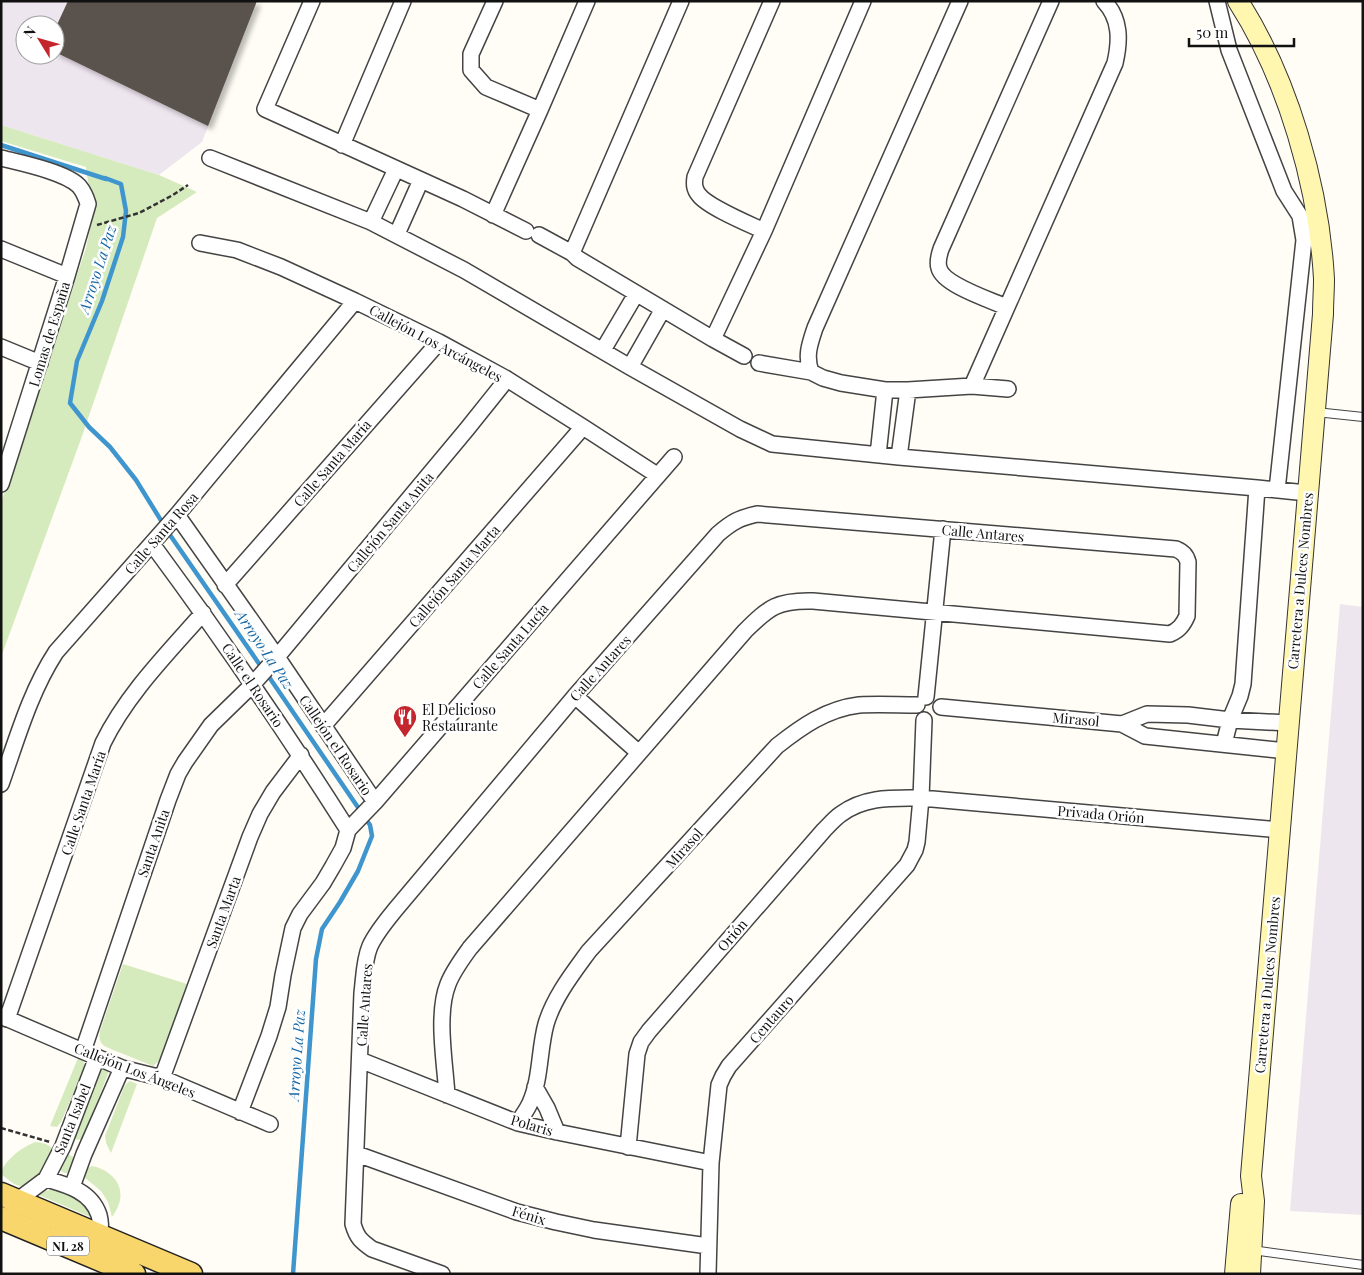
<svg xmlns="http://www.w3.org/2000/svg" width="1364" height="1275" font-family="'Playfair Display',serif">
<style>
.industrial{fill:#eee6ef;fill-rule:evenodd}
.green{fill:#d5ebbd}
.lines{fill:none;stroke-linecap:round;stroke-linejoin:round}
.stream{stroke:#3f96cf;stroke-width:4.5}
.building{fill:#5a524d;filter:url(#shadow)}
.service-casing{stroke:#444;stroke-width:10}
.minor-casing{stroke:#444;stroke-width:18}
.secondary-casing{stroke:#333;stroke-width:22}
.primary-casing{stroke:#222;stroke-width:25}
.path{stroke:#333;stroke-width:2.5;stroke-dasharray:5 2.5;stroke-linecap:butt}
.service{stroke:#fff;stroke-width:8}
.minor{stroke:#fff;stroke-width:15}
.secondary{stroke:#fff6b0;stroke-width:20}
.primary{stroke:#f9d66b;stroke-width:22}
.labels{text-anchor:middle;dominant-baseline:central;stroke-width:5;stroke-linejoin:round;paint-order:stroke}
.shield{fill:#fff;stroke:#585858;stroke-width:1}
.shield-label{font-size:12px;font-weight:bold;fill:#111}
.street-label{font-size:14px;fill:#111;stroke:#fff}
.poi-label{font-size:14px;fill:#111;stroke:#fff;text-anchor:start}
.water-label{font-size:15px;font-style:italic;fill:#1768a6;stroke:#fff}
</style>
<defs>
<filter id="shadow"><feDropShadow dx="4" dy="4" stdDeviation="2.5" flood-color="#0004"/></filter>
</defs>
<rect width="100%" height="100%" fill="#fffdf5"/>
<path class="industrial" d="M1,1H257L202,142L159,175L1,125ZM25,25H55V55H25Z
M1340,604L1363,607V1215L1290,1211Z"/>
<path class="green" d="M1,125L159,175L197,192L157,218L81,439L1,657V503L86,248L96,201L88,182L86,167L1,141Z
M123,964L187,984L160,1060L153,1066L106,1047C99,1043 99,1038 100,1031Z
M78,1058L83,1061L85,1066L61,1122L57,1127L50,1126Z
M103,1067L108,1069L109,1071L83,1138L81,1139L77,1140L73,1136L101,1069Z
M130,1081L137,1084L111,1153L106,1143L105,1136L124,1087L127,1083Z
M37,1142L46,1144L52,1148C52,1171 40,1176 22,1187L14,1184L1,1174C2,1162 25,1144 37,1142Z
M68,1154L73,1157C74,1162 71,1169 67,1173H64L60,1170L65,1155Z
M92,1166C104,1168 119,1178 120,1191C122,1201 117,1210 112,1217L108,1202L101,1191L84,1177L88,1168Z
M55,1189L84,1199L95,1219L39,1195L45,1191Z"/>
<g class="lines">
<path class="stream" d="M1,145L106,179
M105,178L121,184L126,211L123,237L102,301L77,361L70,403L89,427L110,447L136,480L170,535L262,668
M267,674L370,825L372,836L358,871L340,902L322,929L316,959L293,1274"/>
</g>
<path class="building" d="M68,1H257L208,126L55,52V29Z"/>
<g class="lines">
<g class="service-casing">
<path id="service" d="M1316,412L1363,417
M1252,1250L1363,1265"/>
</g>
<g class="minor-casing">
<path id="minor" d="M312,1L265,109L463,199L526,231
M495,1L471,54V70L486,87L540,110
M681,1L572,253L577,258L713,339L744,356
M960,1L815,328C810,343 805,356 811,372L823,378L841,383L885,390H908L972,386L1008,389
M1217,1L1229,50L1284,191L1300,216L1304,240L1277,490
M342,145L403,1
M1,158C21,163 65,172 79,186C84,192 86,197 88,204L67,276L1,484
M210,158L371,222L464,270L630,367L740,429L772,444L899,457L1257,488L1307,493
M493,215L540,110L587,1
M371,222L396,169
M764,231C749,224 708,207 699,195C694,189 694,184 695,177L772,1
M397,234L421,180
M539,235L572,253
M200,243L237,250L281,267L355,301L439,342L507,379L583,427L657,475
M1,249L67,276
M1006,307C991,300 943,285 939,268C937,262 939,255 941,249L1051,1
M713,339L764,231L863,1
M1,347L40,363
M603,350L636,294
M759,363L811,372
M630,367L663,309
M972,386L1115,63C1120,41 1121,19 1104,1
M878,455L885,390
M899,457L908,390
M177,515L277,657L375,802
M152,544C221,637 286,732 348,830
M225,585L439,342
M575,696L639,753
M926,697L943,529
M941,707L1122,724L1145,736L1286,751
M1122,724L1147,714L1188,715L1230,720L1288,723
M323,726L583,427
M1224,744L1230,720L1240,696L1243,684L1257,488
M1,784C17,739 30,692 56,652L177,515L355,301
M1,1016L122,1068L162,1078L270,1124
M7,1019L103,743C127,694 167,654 203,613
M83,1051L168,800L178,774L185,762L211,725L252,685L277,657L467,429L507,379
M360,1060L518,1123L557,1132L711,1163
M162,1078L250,837L260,814L273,792L301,755
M535,1087L547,1108L557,1132
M240,1112L269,1036L278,1007L283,975L293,928L300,914L323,883L333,866L343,848L348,830L375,802L674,457
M518,1123C522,1116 527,1110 530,1103C541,1079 539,1049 546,1024C554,997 573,973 589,951L777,746C801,727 826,709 859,705C878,704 898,705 917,705
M628,1147L637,1054L641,1042L649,1031L824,830C829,825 835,818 841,814C865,796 893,798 921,798L1280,830
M357,1154L517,1212L556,1222L594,1230L708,1246
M46,1179L63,1146L97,1057
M72,1187L84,1154L122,1068
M15,1206L18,1200L46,1179C67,1185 91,1191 99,1215C102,1227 101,1231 92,1239
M442,1274L372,1249C361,1241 357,1238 353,1224L362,993C364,977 364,960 370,946C376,933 386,921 395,910L575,696L718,534C732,522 739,518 757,514L1176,549C1183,552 1186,555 1188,562L1187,616C1183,625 1179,630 1170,634L813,601C778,600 769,607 745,631L470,948C462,959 453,971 448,984C436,1014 445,1063 447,1095
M708,1274L711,1163L719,1085L723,1076L729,1066L907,865L915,850L917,842L921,798L924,720"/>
</g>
<g class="secondary-casing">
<path id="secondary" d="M1238,1C1288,79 1319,187 1324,279C1324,291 1323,302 1323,314L1251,1176L1254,1201L1250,1274
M1235,1274L1241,1204"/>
</g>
<g class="primary-casing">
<path id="primary" d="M1,1194L191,1274
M1,1218L134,1274"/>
</g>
<path class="path" d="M97,225L139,213L173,195L188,185
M1,1128L50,1142"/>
<use href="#service" class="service"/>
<use href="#minor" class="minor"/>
<use href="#secondary" class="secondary"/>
<use href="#primary" class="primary"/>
</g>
<defs>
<g id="restaurant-pin" transform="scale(1.25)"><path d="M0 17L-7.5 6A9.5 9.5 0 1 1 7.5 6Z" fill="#c4262e" stroke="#fff"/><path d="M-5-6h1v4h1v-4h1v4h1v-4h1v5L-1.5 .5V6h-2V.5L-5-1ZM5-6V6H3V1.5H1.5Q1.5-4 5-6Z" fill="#fff"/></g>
</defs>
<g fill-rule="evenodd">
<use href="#restaurant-pin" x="405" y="717"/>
</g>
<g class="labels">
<rect class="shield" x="47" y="1236.5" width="42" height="19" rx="4"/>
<g class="shield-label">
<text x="68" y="1246">NL 28</text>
</g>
<g class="street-label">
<text transform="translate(49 334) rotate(-73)">Lomas de España</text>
<text transform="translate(436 343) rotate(28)">Callejón Los Arcángeles</text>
<text transform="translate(332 463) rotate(-49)">Calle Santa María</text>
<text transform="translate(390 522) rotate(-50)">Callejón Santa Anita</text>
<text transform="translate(161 533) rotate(-49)">Calle Santa Rosa</text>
<text transform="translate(983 533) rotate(5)">Calle Antares</text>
<text transform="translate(454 576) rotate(-49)">Callejón Santa Marta</text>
<text transform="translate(1300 581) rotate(-85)">Carretera a Dulces Nombres</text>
<text transform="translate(510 646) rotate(-49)">Calle Santa Lucía</text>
<text transform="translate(600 668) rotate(-48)">Calle Antares</text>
<text transform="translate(253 685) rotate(56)">Calle el Rosario</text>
<text transform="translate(1076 719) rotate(5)">Mirasol</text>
<text transform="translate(336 745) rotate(56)">Callejón el Rosario</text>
<text transform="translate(83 803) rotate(-71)">Calle Santa María</text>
<text transform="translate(1101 814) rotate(5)">Privada Orión</text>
<text transform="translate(153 843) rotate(-71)">Santa Anita</text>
<text transform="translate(684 848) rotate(-48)">Mirasol</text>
<text transform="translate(223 912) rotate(-70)">Santa Marta</text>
<text transform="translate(732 935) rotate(-49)">Orión</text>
<text transform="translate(1267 985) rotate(-85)">Carretera a Dulces Nombres</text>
<text transform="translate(364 1005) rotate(-86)">Calle Antares</text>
<text transform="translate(771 1019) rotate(-49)">Centauro</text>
<text transform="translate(135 1070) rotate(21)">Callejón Los Ángeles</text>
<text transform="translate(72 1119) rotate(-68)">Santa Isabel</text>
<text transform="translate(532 1125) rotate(16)">Polaris</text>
<text transform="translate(529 1215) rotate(17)">Fénix</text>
</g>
<g class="poi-label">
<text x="422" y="709">El Delicioso<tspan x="422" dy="16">Restaurante</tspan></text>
</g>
<g class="water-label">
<text transform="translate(97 269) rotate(-72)">Arroyo La Paz</text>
<text transform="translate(265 649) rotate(56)">Arroyo La Paz</text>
<text transform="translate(296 1055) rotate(-86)">Arroyo La Paz</text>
</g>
</g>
<rect width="1364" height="1275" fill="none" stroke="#111111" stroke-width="5"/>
<g transform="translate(40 40) rotate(307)"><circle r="24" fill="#ffffff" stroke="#a0a0a0"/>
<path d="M0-4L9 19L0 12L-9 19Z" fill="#c4262e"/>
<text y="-8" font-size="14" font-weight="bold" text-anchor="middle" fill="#111111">N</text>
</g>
<path d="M1189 38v8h105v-8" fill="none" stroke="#111111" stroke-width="2.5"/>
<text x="1196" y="38" font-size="15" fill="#111111" stroke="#ffffff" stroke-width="4" paint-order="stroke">50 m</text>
</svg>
